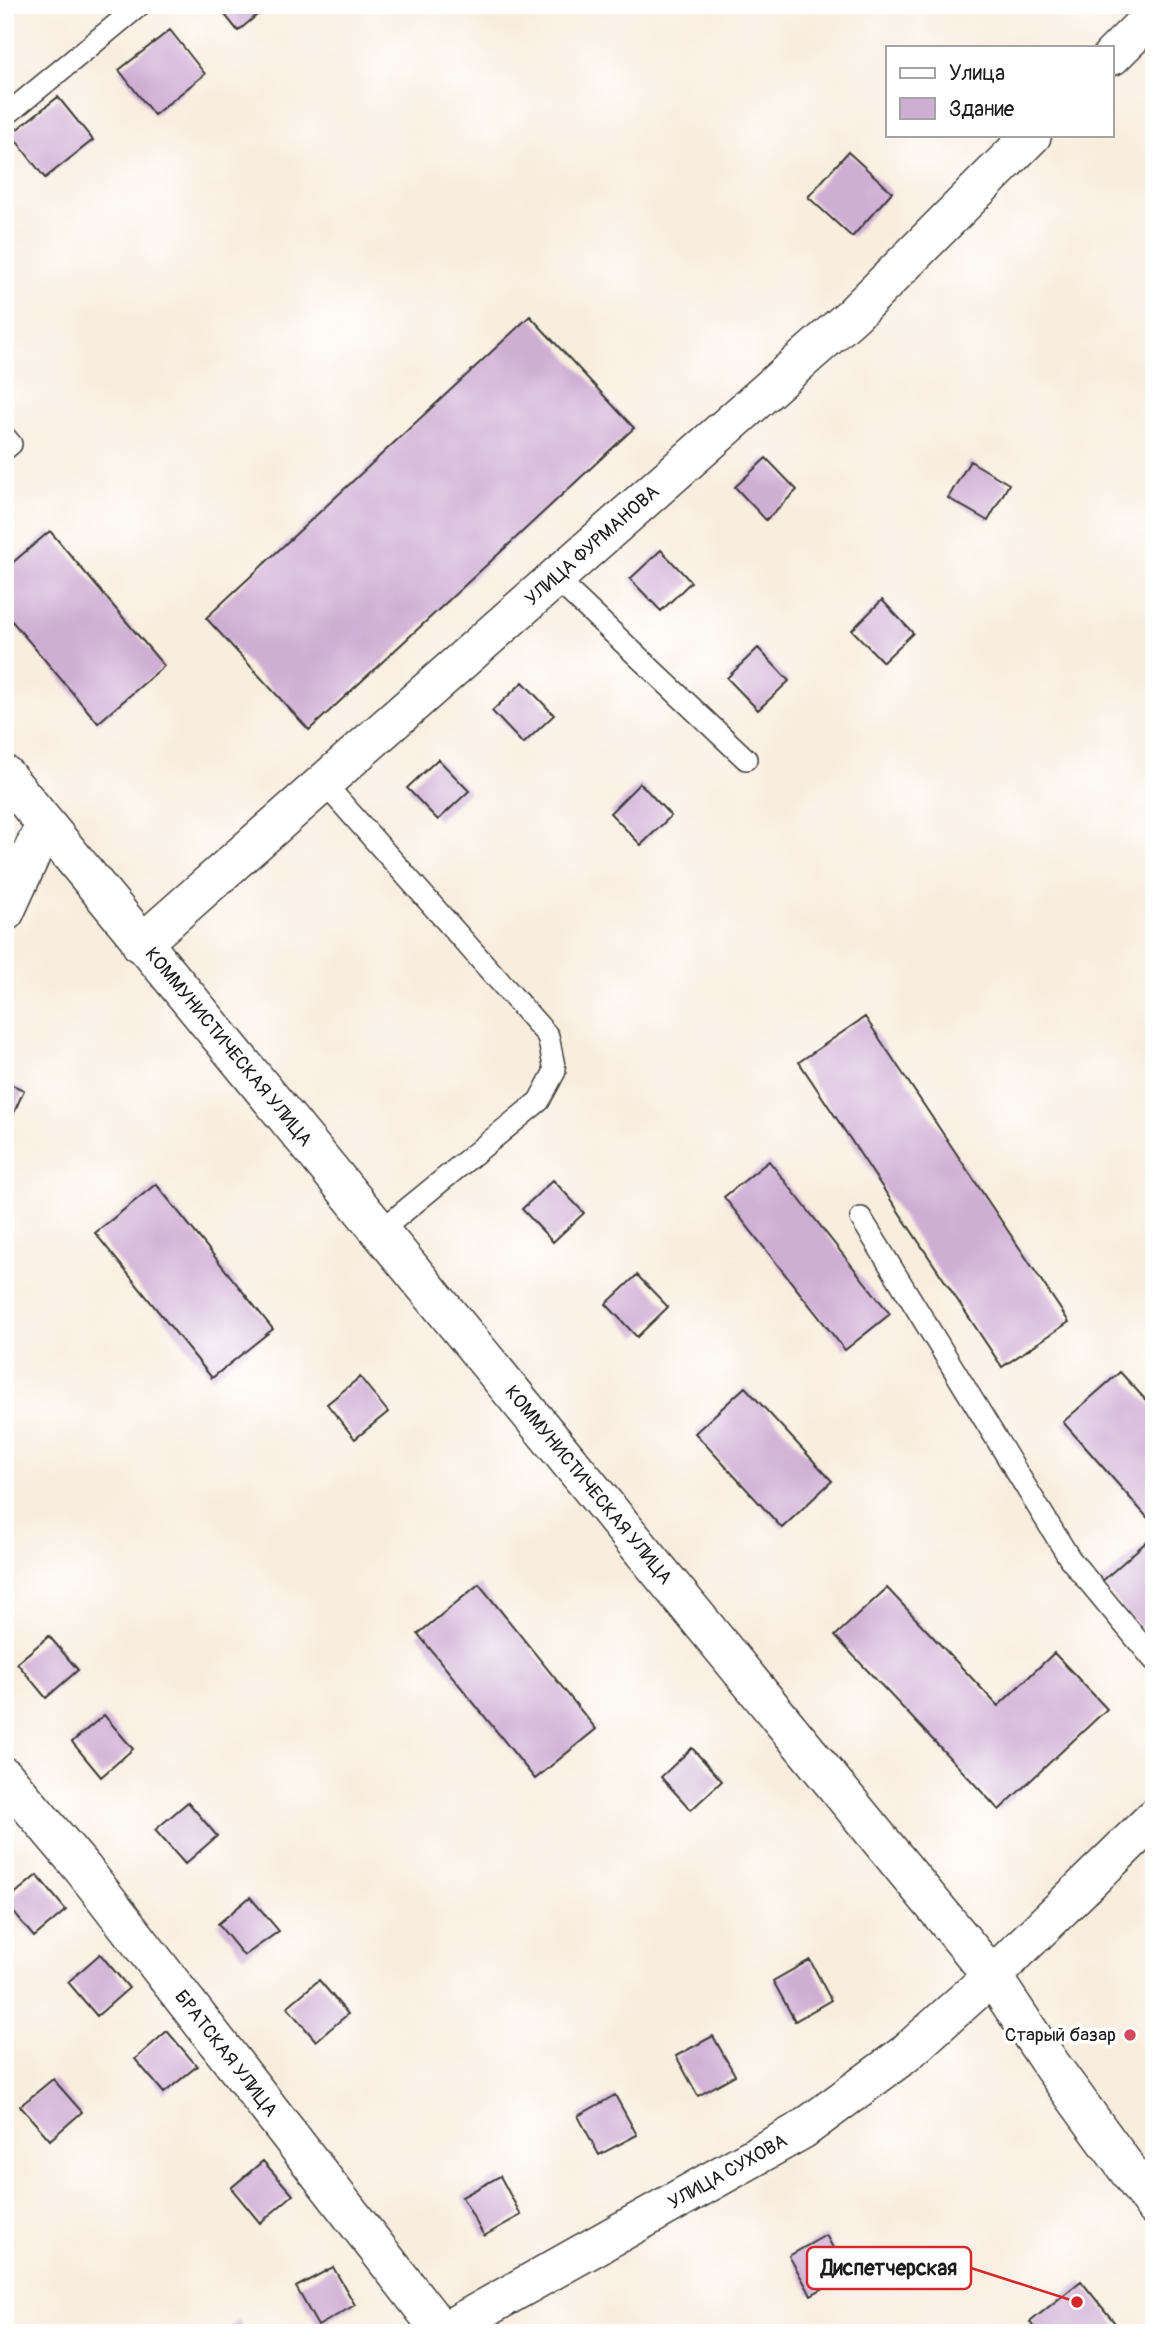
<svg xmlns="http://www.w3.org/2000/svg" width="1159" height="2338" font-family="Pangolin,sans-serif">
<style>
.building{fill:#cfaed4}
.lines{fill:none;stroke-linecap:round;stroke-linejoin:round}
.lane-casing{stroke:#3d3b39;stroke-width:24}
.street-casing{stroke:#3d3b39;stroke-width:41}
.secondary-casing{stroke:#3d3b39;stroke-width:41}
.lane{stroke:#fff;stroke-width:21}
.street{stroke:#fff;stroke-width:38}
.secondary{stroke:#fff;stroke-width:38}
.poi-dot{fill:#d1495b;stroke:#fff;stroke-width:2.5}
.labels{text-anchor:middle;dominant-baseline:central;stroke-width:7;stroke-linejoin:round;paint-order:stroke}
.street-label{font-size:19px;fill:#1c1c1c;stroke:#fff}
.poi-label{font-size:19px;fill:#1c1c1c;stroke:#fff;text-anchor:end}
.leader{fill:none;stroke:#d62828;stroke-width:2.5}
.callout-dot{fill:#d62828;stroke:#fff;stroke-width:2.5}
.callout{fill:#fff;stroke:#d62828;stroke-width:2.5}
.callout-label{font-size:21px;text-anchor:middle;font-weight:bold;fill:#1c1c1c}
</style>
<rect width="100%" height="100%" fill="#fff"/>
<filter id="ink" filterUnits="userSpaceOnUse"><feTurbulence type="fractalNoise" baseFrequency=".0143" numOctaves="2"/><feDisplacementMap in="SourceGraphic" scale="14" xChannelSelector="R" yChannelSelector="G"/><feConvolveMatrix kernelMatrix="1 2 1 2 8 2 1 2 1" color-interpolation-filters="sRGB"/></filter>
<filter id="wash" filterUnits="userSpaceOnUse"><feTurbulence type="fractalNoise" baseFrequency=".00686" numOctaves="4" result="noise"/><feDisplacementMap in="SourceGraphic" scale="28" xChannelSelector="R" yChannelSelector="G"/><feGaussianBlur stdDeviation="1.57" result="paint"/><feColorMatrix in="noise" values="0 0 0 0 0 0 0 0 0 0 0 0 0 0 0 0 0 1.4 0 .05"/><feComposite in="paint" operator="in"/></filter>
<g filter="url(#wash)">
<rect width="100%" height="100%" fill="#f9edde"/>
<g id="blocks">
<path class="building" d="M217,5H269L238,31Z
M170,30L205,74L154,115L119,70Z
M58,97L93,140L45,178L11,134Z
M848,152L892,192L852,237L808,197Z
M530,316L634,428L309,730L206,618Z
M766,458L797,490L766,520L735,487Z
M970,461L1009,484L988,521L948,498Z
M50,531L164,666L98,723L5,613V569Z
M661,550L691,582L661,611L630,579Z
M882,600L913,633L883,662L852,630Z
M758,648L789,681L758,710L727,678Z
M523,682L554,715L523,744L492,711Z
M438,759L469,791L438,820L407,788Z
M640,783L671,816L641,845L610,813Z
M865,1017L1069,1322L1002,1367L799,1062Z
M5,1082L24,1090L5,1133Z
M769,1161L890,1314L845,1350L724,1197Z
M553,1180L584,1213L553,1242L522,1209Z
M156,1184L273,1329L212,1378L95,1233Z
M637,1275L668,1307L637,1337L606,1304Z
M1120,1372L1154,1409V1525L1063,1422Z
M360,1377L388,1412L355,1439L327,1404Z
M745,1387L832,1481L782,1528L695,1433Z
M1154,1535V1628L1146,1635L1100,1583Z
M479,1584L596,1729L535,1779L418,1634Z
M887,1588L998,1706L1054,1653L1107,1709L999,1810L835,1636Z
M49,1636L78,1670L46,1698L17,1663Z
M104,1715L133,1749L101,1777L72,1742Z
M692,1748L722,1781L691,1810L661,1777Z
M188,1802L217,1836L185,1864L155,1830Z
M37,1875L66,1910L34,1937L5,1902Z
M250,1897L279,1931L244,1956L218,1924Z
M100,1954L129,1988L97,2016L68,1982Z
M810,1960L831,2000L795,2021L773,1981Z
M319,1980L348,2014L316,2041L287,2007Z
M167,2031L197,2066L164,2093L135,2059Z
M713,2036L735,2075L698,2096L676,2056Z
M53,2079L82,2112L50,2140L20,2106Z
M615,2095L637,2135L599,2155L578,2116Z
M263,2161L293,2195L260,2223L231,2188Z
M500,2176L521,2215L484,2236L462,2197Z
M826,2235L848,2275L811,2295L789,2256Z
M333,2267L355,2305L318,2326L296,2287Z
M1081,2281L1123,2333H1038L1030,2322Z
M239,2321L245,2333H219Z"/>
</g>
</g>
<g filter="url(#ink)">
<use href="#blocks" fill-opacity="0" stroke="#3d3b39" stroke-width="2"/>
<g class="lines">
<g class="lane-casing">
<path id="lane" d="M5,116L140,5
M5,437L11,444L5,449
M555,578L746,759
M323,782L548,1036L555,1071L539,1101L379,1232
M861,1218L1070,1559L1154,1660"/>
</g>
<g class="street-casing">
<g id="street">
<path d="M1112,56L1154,14"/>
<path id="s1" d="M5,775L992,1976L1052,2066L1154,2206"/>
<path d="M5,912L45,824"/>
<path id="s2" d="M141,944L853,315L1032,135"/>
<path id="s3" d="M5,1777L83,1869L442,2332"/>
</g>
</g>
<g class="secondary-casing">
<g id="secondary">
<path id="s4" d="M441,2333L802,2130L905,2054L992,1976L1154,1818"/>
</g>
</g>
<use href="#lane" class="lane"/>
<use href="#street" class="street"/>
<use href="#secondary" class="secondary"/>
</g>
</g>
<circle class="poi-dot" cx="1130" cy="2035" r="7"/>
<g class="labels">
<g class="street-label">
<text stroke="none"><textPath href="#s2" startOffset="602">УЛИЦА ФУРМАНОВА</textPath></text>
<text stroke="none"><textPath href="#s1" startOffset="352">КОММУНИСТИЧЕСКАЯ УЛИЦА</textPath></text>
<text stroke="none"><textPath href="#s1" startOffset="919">КОММУНИСТИЧЕСКАЯ УЛИЦА</textPath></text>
<text stroke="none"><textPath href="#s3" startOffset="354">БРАТСКАЯ УЛИЦА</textPath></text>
<text stroke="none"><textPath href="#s4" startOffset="329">УЛИЦА СУХОВА</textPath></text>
</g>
<g class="poi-label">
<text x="1116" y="2035">Старый базар</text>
</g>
</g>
<path class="leader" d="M1077 2302L971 2268"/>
<circle class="callout-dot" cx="1077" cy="2302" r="7"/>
<rect class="callout" x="807" y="2247" width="164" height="42" rx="7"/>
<g class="callout-label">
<text x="889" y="2275">Диспетчерская</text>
</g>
<rect width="1159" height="2338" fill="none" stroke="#fff" stroke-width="28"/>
<rect x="886" y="46" width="228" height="91" fill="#ffffff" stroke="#a4a4a4" stroke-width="2"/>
<rect x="900" y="68" width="35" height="10" fill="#ffffff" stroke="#a4a4a4" stroke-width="2"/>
<text x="949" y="80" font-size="21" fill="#1c1c1c">Улица</text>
<rect x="900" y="98" width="35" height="21" fill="#cfaed4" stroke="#a4a4a4" stroke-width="2"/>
<text x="949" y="116" font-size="21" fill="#1c1c1c">Здание</text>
</svg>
